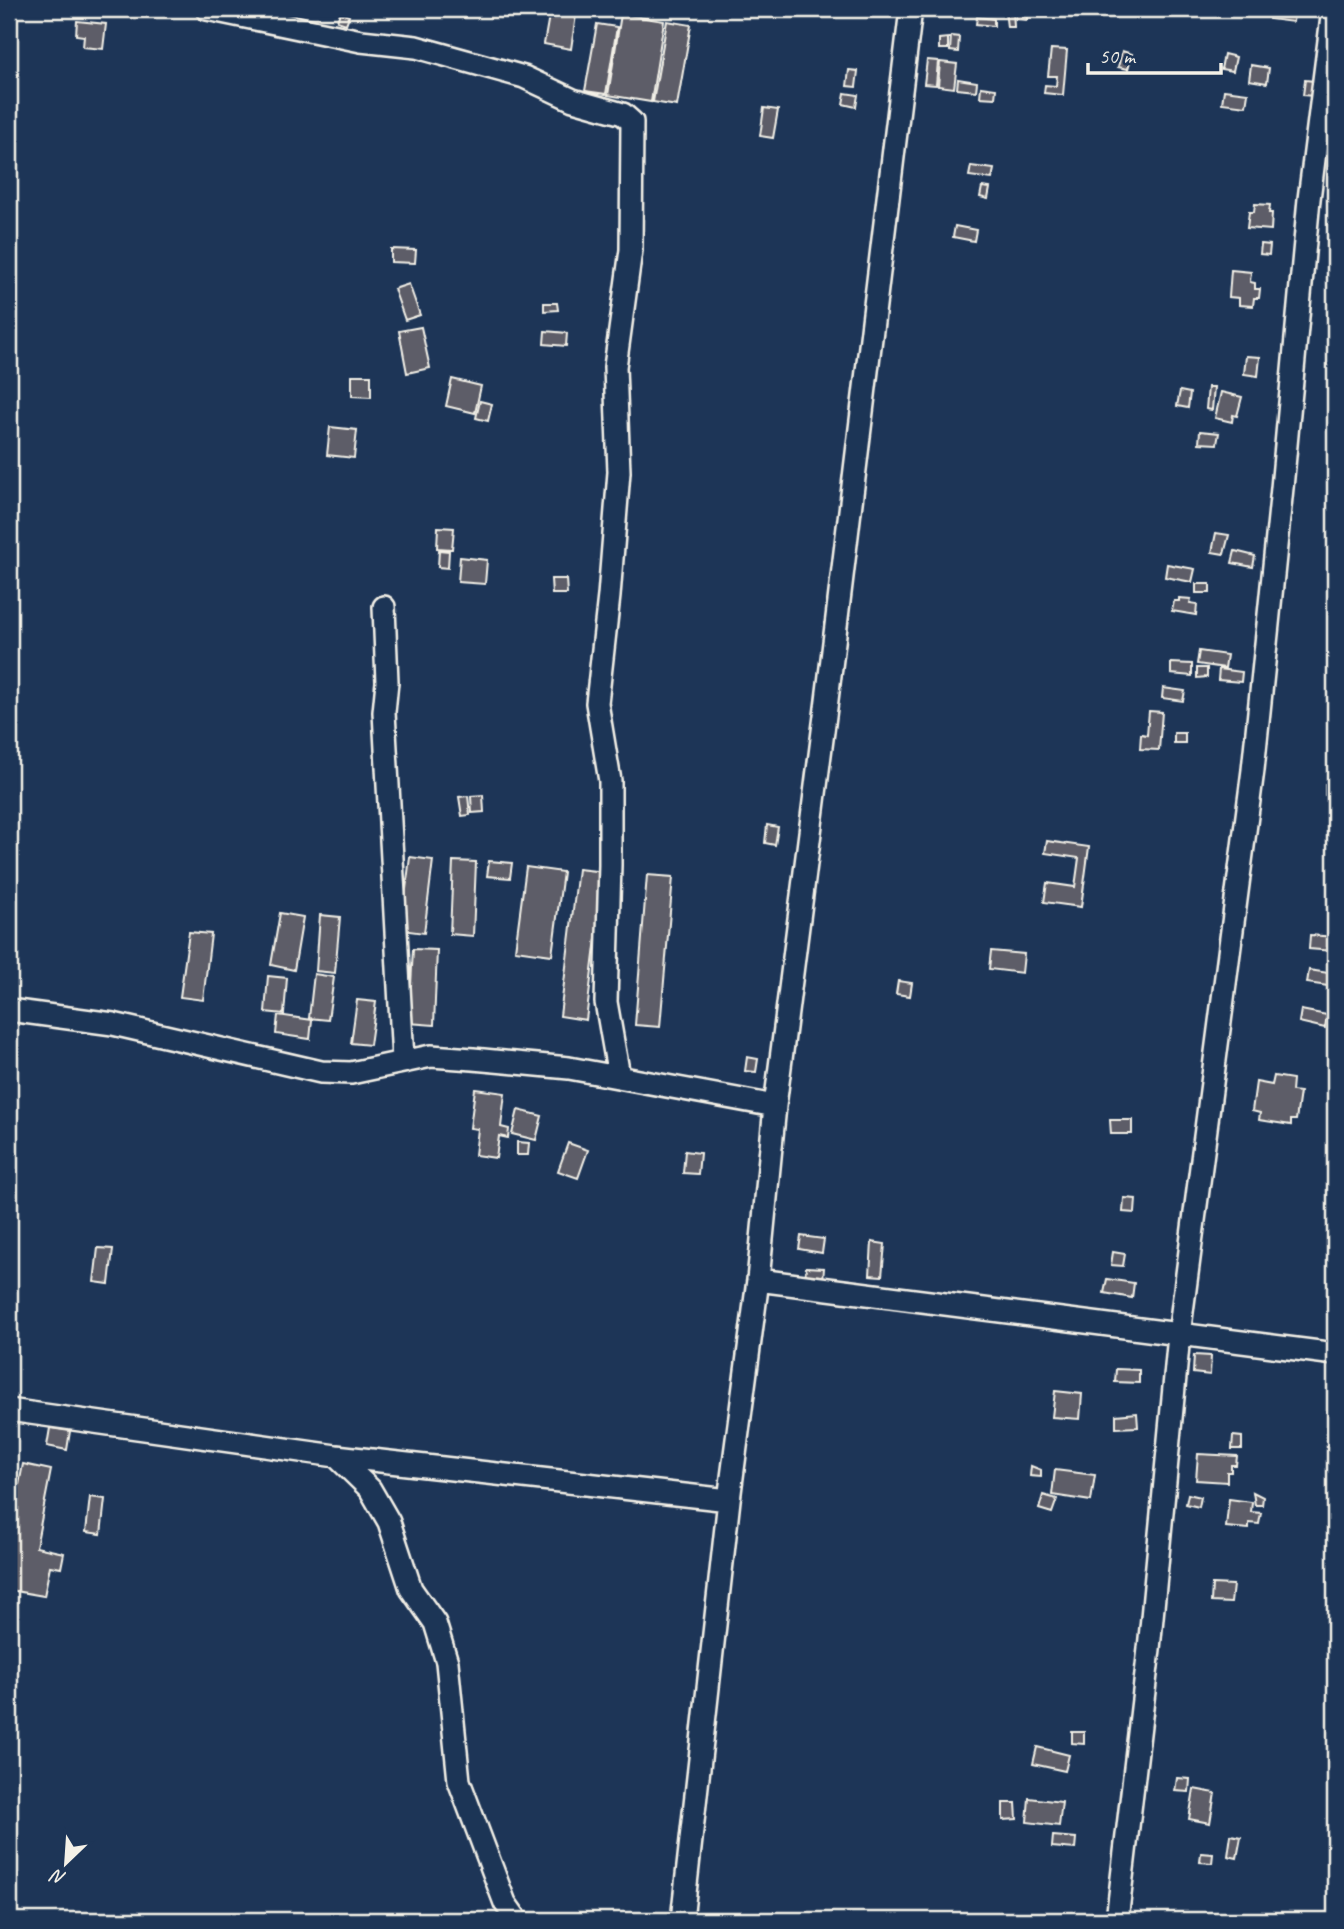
<svg xmlns="http://www.w3.org/2000/svg" width="1344" height="1929" font-family="Caveat,sans-serif">
<style>
.building{fill:#5d5d67;stroke:#f4f1e8;stroke-width:2}
.lines{fill:none;stroke-linecap:round;stroke-linejoin:round}
.minor-casing{stroke:#f4f1e8;stroke-width:26}
.minor{stroke:#1d3557;stroke-width:21}
</style>
<rect width="100%" height="100%" fill="#1d3557"/>
<filter id="ink" filterUnits="userSpaceOnUse"><feTurbulence type="fractalNoise" baseFrequency=".0143" numOctaves="2"/><feDisplacementMap in="SourceGraphic" scale="14" xChannelSelector="R" yChannelSelector="G"/><feConvolveMatrix kernelMatrix="1 2 1 2 8 2 1 2 1" color-interpolation-filters="sRGB"/></filter>
<g filter="url(#ink)">
<path class="building" d="M265,9H296L293,18Z
M550,10L576,15L571,49L544,44Z
M1005,10H1013L1014,27H1007Z
M1270,10L1294,14L1293,22L1269,19Z
M1016,12H1027V20L1016,19Z
M340,13L349,16L346,24L337,21Z
M621,14L664,21L651,102L608,95Z
M977,17L994,19V26L976,24Z
M77,21L106,24L103,49L83,47L84,36L76,35Z
M667,21L691,25L677,106L653,102Z
M597,24L617,27L606,94L585,91Z
M951,36L959,37L958,52L950,51Z
M948,38V49H939V39Z
M1051,49L1067,50L1063,95L1044,93L1045,85L1056,86L1057,76H1048Z
M1122,51L1132,54L1128,69L1118,67Z
M1224,54L1236,57L1233,71L1221,69Z
M927,60L938,61L936,85L924,84Z
M940,62L957,64L954,88L938,86Z
M1251,65L1269,68L1267,83L1249,80Z
M849,70L858,71L856,87L847,86Z
M958,79L977,82L976,91L957,89Z
M1305,80L1314,81L1313,96L1303,95Z
M981,87L996,89L995,98L980,97Z
M1224,90L1248,93L1246,106L1222,103Z
M845,93L858,95L856,107L843,104Z
M764,108L778,110L773,138L760,136Z
M971,166L994,169L992,179L969,176Z
M982,187L990,188L988,199L980,197Z
M1255,204L1270,205L1269,213H1272L1271,230L1247,228L1249,212H1254Z
M955,226L976,230L974,241L953,237Z
M1261,244L1270,245L1269,255L1260,254Z
M391,249L416,250L415,263L391,262Z
M1231,270L1251,272L1250,282L1255,283V289H1260L1259,298H1254L1253,306L1239,305V298L1229,297Z
M409,284L420,315L405,320L394,289Z
M544,303H557L558,310L544,311Z
M421,327L430,368L407,373L399,331Z
M545,331L567,333L566,346L544,344Z
M1246,356L1260,357L1258,376L1244,374Z
M352,375H371V397L352,396Z
M452,379L481,386L475,413L446,406Z
M1208,387H1214L1212,410L1206,409Z
M1180,391L1190,393L1188,408L1177,406Z
M1221,392L1242,397L1237,416L1233,415L1232,422L1215,418Z
M480,401L492,404L488,421L476,418Z
M330,427L357,430L354,458L327,455Z
M1200,431L1219,433L1217,444L1199,443Z
M438,527L454,528L452,549L437,548Z
M1216,533L1229,535L1224,554L1212,552Z
M439,550L449,551L448,568L438,567Z
M1235,551L1255,556L1253,567L1232,563Z
M460,557L487,560L485,584L458,582Z
M1167,564L1195,569L1192,582L1165,577Z
M551,579H566L567,594H552Z
M1196,584H1210V593H1196Z
M1179,598L1191,599L1190,603L1197,604L1196,615L1172,611L1174,601H1179Z
M1199,651L1227,655L1225,668L1197,664Z
M1171,663L1192,664V676L1171,674Z
M1197,668H1207V677L1197,678Z
M1219,669L1242,672L1241,682L1218,680Z
M1163,688L1185,691L1183,701L1162,698Z
M1149,711L1162,712L1159,750L1140,749L1141,734L1147,735Z
M1174,733H1185V743H1174Z
M1325,784H1335V796L1325,795Z
M483,795L484,812L472,813L471,796Z
M468,796L470,815L462,816L459,797Z
M767,825L778,827L775,845L765,843Z
M1047,841L1089,847L1081,907L1044,902L1047,883L1075,887L1079,858L1045,853Z
M410,857L433,860L424,933L401,930Z
M453,861L476,862L473,936L450,934Z
M489,861L512,863L510,878L487,876Z
M526,867L563,872L552,955L515,950Z
M578,869L604,872L586,1020L560,1016Z
M647,875L673,877L660,1027L635,1025Z
M280,913L303,917L294,970L271,965Z
M320,915L340,917L335,973L316,971Z
M189,932L211,934L203,1000L180,997Z
M1310,935L1334,937L1333,951L1309,949Z
M413,949L437,950L434,1025L409,1023Z
M991,951L1024,954L1022,973L989,969Z
M1309,970L1335,974V987L1307,983Z
M314,974L334,977L328,1020L309,1018Z
M268,976L287,978L284,1014L265,1012Z
M898,981L912,983L910,996L896,994Z
M357,1000L376,1002L370,1045L351,1043Z
M1301,1010L1327,1015L1325,1028L1299,1022Z
M278,1015L312,1020L310,1039L276,1034Z
M747,1057L758,1059L756,1072L745,1071Z
M1274,1076L1293,1079L1292,1091L1300,1092L1296,1120H1291V1125L1259,1120L1260,1113L1252,1111L1256,1082L1272,1085Z
M475,1089L505,1093L501,1127L509,1129L508,1138L499,1136L496,1158L475,1155L478,1129L470,1128Z
M518,1110L542,1116L536,1140L512,1134Z
M1110,1120H1132V1134H1111Z
M517,1142L529,1143L528,1155H517Z
M568,1143L588,1150L578,1178L558,1171Z
M685,1151L700,1153L698,1174L683,1173Z
M1124,1198L1136,1199L1135,1213L1123,1212Z
M801,1236L824,1239L822,1253L799,1249Z
M872,1242L885,1244L882,1276L870,1275Z
M98,1248L113,1249L109,1284L94,1282Z
M1113,1252L1125,1254L1123,1266L1111,1265Z
M806,1267L824,1268L823,1280L805,1278Z
M1107,1279L1134,1283L1132,1298L1104,1293Z
M1194,1355L1211,1356L1210,1375L1193,1373Z
M1116,1369L1139,1370V1383L1115,1382Z
M1055,1391L1082,1394L1080,1419L1052,1417Z
M1137,1413L1138,1427L1116,1428V1415Z
M50,1428L70,1431L67,1450L47,1446Z
M1233,1436L1242,1437V1449H1232Z
M1198,1454L1237,1456L1236,1465H1231V1472H1227V1482L1196,1480Z
M23,1464L51,1470L36,1547L64,1553L61,1568L50,1566L44,1596L9,1590V1536Z
M1031,1466L1041,1470V1477L1030,1476Z
M1055,1470L1095,1475L1091,1501L1052,1495Z
M1253,1492L1263,1497L1262,1505H1255Z
M1188,1494L1201,1497L1199,1507L1186,1504Z
M1043,1495L1057,1499L1052,1513L1039,1509Z
M90,1497L105,1499L101,1534L86,1532Z
M1229,1499L1252,1502L1251,1512L1261,1513L1259,1524L1249,1523V1529L1226,1527Z
M1212,1584L1233,1585L1231,1603L1211,1602Z
M1072,1732H1084V1744L1072,1743Z
M1037,1747L1069,1755L1065,1771L1033,1764Z
M1177,1778L1190,1779L1189,1792L1175,1791Z
M1194,1789L1215,1793L1210,1823L1189,1819Z
M1029,1798L1062,1802L1059,1826L1027,1822Z
M1003,1803H1016L1017,1819L1003,1820Z
M1231,1835L1241,1837L1237,1858L1228,1856Z
M1053,1836L1076,1838L1075,1849L1052,1847Z
M1201,1853L1213,1854L1212,1863L1200,1862Z"/>
<g class="lines">
<g class="minor-casing">
<path id="minor" d="M207,9L361,41L416,47L524,77L573,100L623,114L632,122L631,250L615,367L619,472L609,596L597,703L610,781V865L606,1002L619,1076
M384,607L387,682L384,712L403,1060
M9,1010L113,1024L321,1072L351,1073L431,1056L473,1059L569,1068L775,1106
M758,1280L1335,1354
M9,1410L336,1456L729,1500
M336,1456L370,1489L389,1522L411,1589L435,1623L447,1662L459,1781L505,1903L517,1920
M682,1920L729,1500L758,1280L775,1106L827,700L911,9
M1117,1920L1149,1649L1179,1335L1253,770L1282,488L1309,199L1333,9"/>
</g>
<use href="#minor" class="minor"/>
</g>
</g>
<rect width="1344" height="1929" fill="none" stroke="#1d3557" stroke-width="35"/>
<rect x="18" y="18" width="1309" height="1894" fill="none" stroke="#f4f1e8" stroke-width="2.5" filter="url(#ink)"/>
<g transform="translate(66 1863) rotate(205)" stroke="#1d3557" stroke-width="5" paint-order="stroke">
<path d="M0-5L12 26L0 18L-12 26Z" fill="#f4f1e8"/>
<text y="-10" font-size="19" font-weight="bold" text-anchor="middle" fill="#f4f1e8">N</text>
</g>
<path d="M1088 63v10h133v-10" fill="none" stroke="#f4f1e8" stroke-width="3.5"/>
<text x="1099" y="63" font-size="21" fill="#f4f1e8" stroke="#1d3557" stroke-width="5" paint-order="stroke">50 m</text>
</svg>
